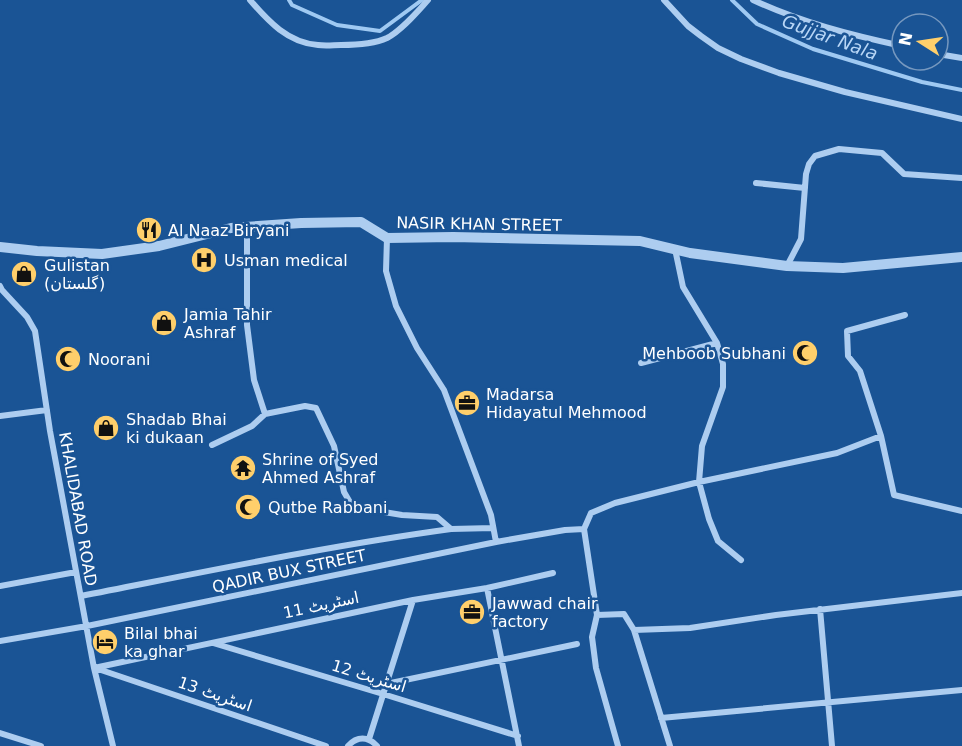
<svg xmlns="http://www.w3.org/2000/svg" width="962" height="746" font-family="'DejaVu Sans',Cairo,sans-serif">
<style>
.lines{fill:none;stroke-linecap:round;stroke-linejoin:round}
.stream{stroke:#9fc9f2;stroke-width:4}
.minor{stroke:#adcdf0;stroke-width:6}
.tertiary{stroke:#adcdf0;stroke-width:10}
.labels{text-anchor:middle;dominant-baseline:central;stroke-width:5;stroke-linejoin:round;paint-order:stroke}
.street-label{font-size:16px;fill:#fff;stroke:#1a5495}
.poi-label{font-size:16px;fill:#fff;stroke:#1a5495;text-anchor:start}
.water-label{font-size:18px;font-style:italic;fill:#b9d7f7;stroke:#1a5495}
</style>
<rect width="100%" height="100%" fill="#1a5495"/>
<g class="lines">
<path class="stream" d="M289,0L292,5L337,25L380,31L422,0
M732,0L757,24L813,49L922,82L962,90"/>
<path class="minor" d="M250,0C268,21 288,43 318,45C326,46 334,45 341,45C356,45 374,44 387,38C402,30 417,12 428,0
M664,0L688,26L701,36L718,48L741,59L779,73L845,92L962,119
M753,0C800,22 851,35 902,46
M938,54L962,58
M756,183L805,188
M247,227V325L254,380L265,414L305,406L316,408L334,446L344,492L351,504L372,510L402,515L437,517L451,529L493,528
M387,238L386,271L396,306L417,348L444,390L491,515L496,542
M675,249L683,287L717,343L723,364V387L702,446L699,482L709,519L718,541L741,560
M787,266L801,239L806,174L809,164L815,156L839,149L882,153L904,174L962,178
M0,286L2,290L27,317L35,331L50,431L94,668L113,746
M905,315L847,331L848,356L860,371L881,436L894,495L962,511
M641,363L717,343
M0,416L47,410
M212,445L252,426L265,414
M0,586L76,572
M487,588L519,746
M81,596C204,572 327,546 451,529
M820,609L832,746
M597,615L592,637L596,668L618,746
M634,630L690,628L776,615L962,593
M0,641L87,626L496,542L565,530L584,529
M213,643L383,694L518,736
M94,668L413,600L487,588L553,573
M95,668L326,746
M386,684L577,644
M661,718L962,690
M0,733L41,746
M369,739L413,600
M348,746C357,736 368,736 377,746
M670,746L634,630L624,614L597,615L584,529L591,513L615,503L699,482L837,453L881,436"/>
<path class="tertiary" d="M0,247L37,251L102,254L159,246L231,228L301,223L361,222L387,238L453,237L640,241L690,253L787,266L843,268L962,257"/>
</g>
<defs>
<g id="restaurant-disc" transform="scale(1.35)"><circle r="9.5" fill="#ffcf6b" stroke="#1a5495"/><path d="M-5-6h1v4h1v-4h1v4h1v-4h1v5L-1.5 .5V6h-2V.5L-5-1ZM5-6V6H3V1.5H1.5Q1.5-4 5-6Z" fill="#111"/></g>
<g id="hospital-disc" transform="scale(1.35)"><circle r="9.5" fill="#ffcf6b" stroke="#1a5495"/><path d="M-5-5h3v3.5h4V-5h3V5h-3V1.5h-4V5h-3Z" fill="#111"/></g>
<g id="shop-disc" transform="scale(1.35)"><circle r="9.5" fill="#ffcf6b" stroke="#1a5495"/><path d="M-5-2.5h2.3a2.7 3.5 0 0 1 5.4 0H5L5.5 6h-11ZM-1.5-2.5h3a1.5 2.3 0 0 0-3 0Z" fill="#111"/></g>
<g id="mosque-disc" transform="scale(1.35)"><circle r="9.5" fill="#ffcf6b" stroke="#1a5495"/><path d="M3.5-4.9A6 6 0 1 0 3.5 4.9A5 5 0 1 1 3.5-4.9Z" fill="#111"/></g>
<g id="office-disc" transform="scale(1.35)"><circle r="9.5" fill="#ffcf6b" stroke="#1a5495"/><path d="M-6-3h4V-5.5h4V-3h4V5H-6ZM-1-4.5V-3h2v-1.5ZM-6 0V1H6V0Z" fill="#111"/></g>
<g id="temple-disc" transform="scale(1.35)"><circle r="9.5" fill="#ffcf6b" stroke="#1a5495"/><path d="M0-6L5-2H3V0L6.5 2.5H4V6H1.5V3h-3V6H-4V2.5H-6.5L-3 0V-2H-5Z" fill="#111"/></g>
<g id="hotel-disc" transform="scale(1.35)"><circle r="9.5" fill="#ffcf6b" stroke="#1a5495"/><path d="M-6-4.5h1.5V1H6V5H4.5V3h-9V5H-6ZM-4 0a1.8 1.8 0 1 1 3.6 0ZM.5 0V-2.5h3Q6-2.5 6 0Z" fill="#111"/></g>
</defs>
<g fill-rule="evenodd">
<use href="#restaurant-disc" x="149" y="230"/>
<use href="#hospital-disc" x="204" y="260"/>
<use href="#shop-disc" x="24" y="274"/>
<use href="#shop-disc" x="164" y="323"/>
<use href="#mosque-disc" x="805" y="353"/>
<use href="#mosque-disc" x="68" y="359"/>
<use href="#office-disc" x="467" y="403"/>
<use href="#shop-disc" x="106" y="428"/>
<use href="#temple-disc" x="243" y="468"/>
<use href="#mosque-disc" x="248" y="507"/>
<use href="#office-disc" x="472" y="612"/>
<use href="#hotel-disc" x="105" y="642"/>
</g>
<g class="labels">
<g class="street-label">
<text transform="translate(479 224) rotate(1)">NASIR KHAN STREET</text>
<text transform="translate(78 509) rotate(80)">KHALIDABAD ROAD</text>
<text transform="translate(289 571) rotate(-12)">QADIR BUX STREET</text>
<text transform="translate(321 605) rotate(-12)">اسٹریٹ 11</text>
<text transform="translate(369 676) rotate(17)">اسٹریٹ 12</text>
<text transform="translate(215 694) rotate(19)">اسٹریٹ 13</text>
</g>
<g class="poi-label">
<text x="168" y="230">Al Naaz Biryani</text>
<text x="224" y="260">Usman medical</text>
<text x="44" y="265">Gulistan<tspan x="44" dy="18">(گلستان)</tspan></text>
<text x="184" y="314">Jamia Tahir<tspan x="184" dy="18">Ashraf</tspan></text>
<text x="786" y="353" text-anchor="end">Mehboob Subhani</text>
<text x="88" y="359">Noorani</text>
<text x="486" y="394">Madarsa<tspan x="486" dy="18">Hidayatul Mehmood</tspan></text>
<text x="126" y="419">Shadab Bhai<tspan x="126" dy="18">ki dukaan</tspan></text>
<text x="262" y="459">Shrine of Syed<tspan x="262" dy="18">Ahmed Ashraf</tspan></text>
<text x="268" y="507">Qutbe Rabbani</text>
<text x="492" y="603">Jawwad chair<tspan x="492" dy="18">factory</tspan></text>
<text x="124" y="633">Bilal bhai<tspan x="124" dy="18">ka ghar</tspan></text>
</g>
<g class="water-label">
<text transform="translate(830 37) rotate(20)">Gujjar Nala</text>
</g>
</g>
<g transform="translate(920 42) rotate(282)"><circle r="28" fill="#1a5495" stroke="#7698bf" stroke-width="1.5"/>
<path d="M0-4.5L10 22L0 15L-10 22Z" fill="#ffcf6b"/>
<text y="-9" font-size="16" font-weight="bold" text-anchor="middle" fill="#ffffff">N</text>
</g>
</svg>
